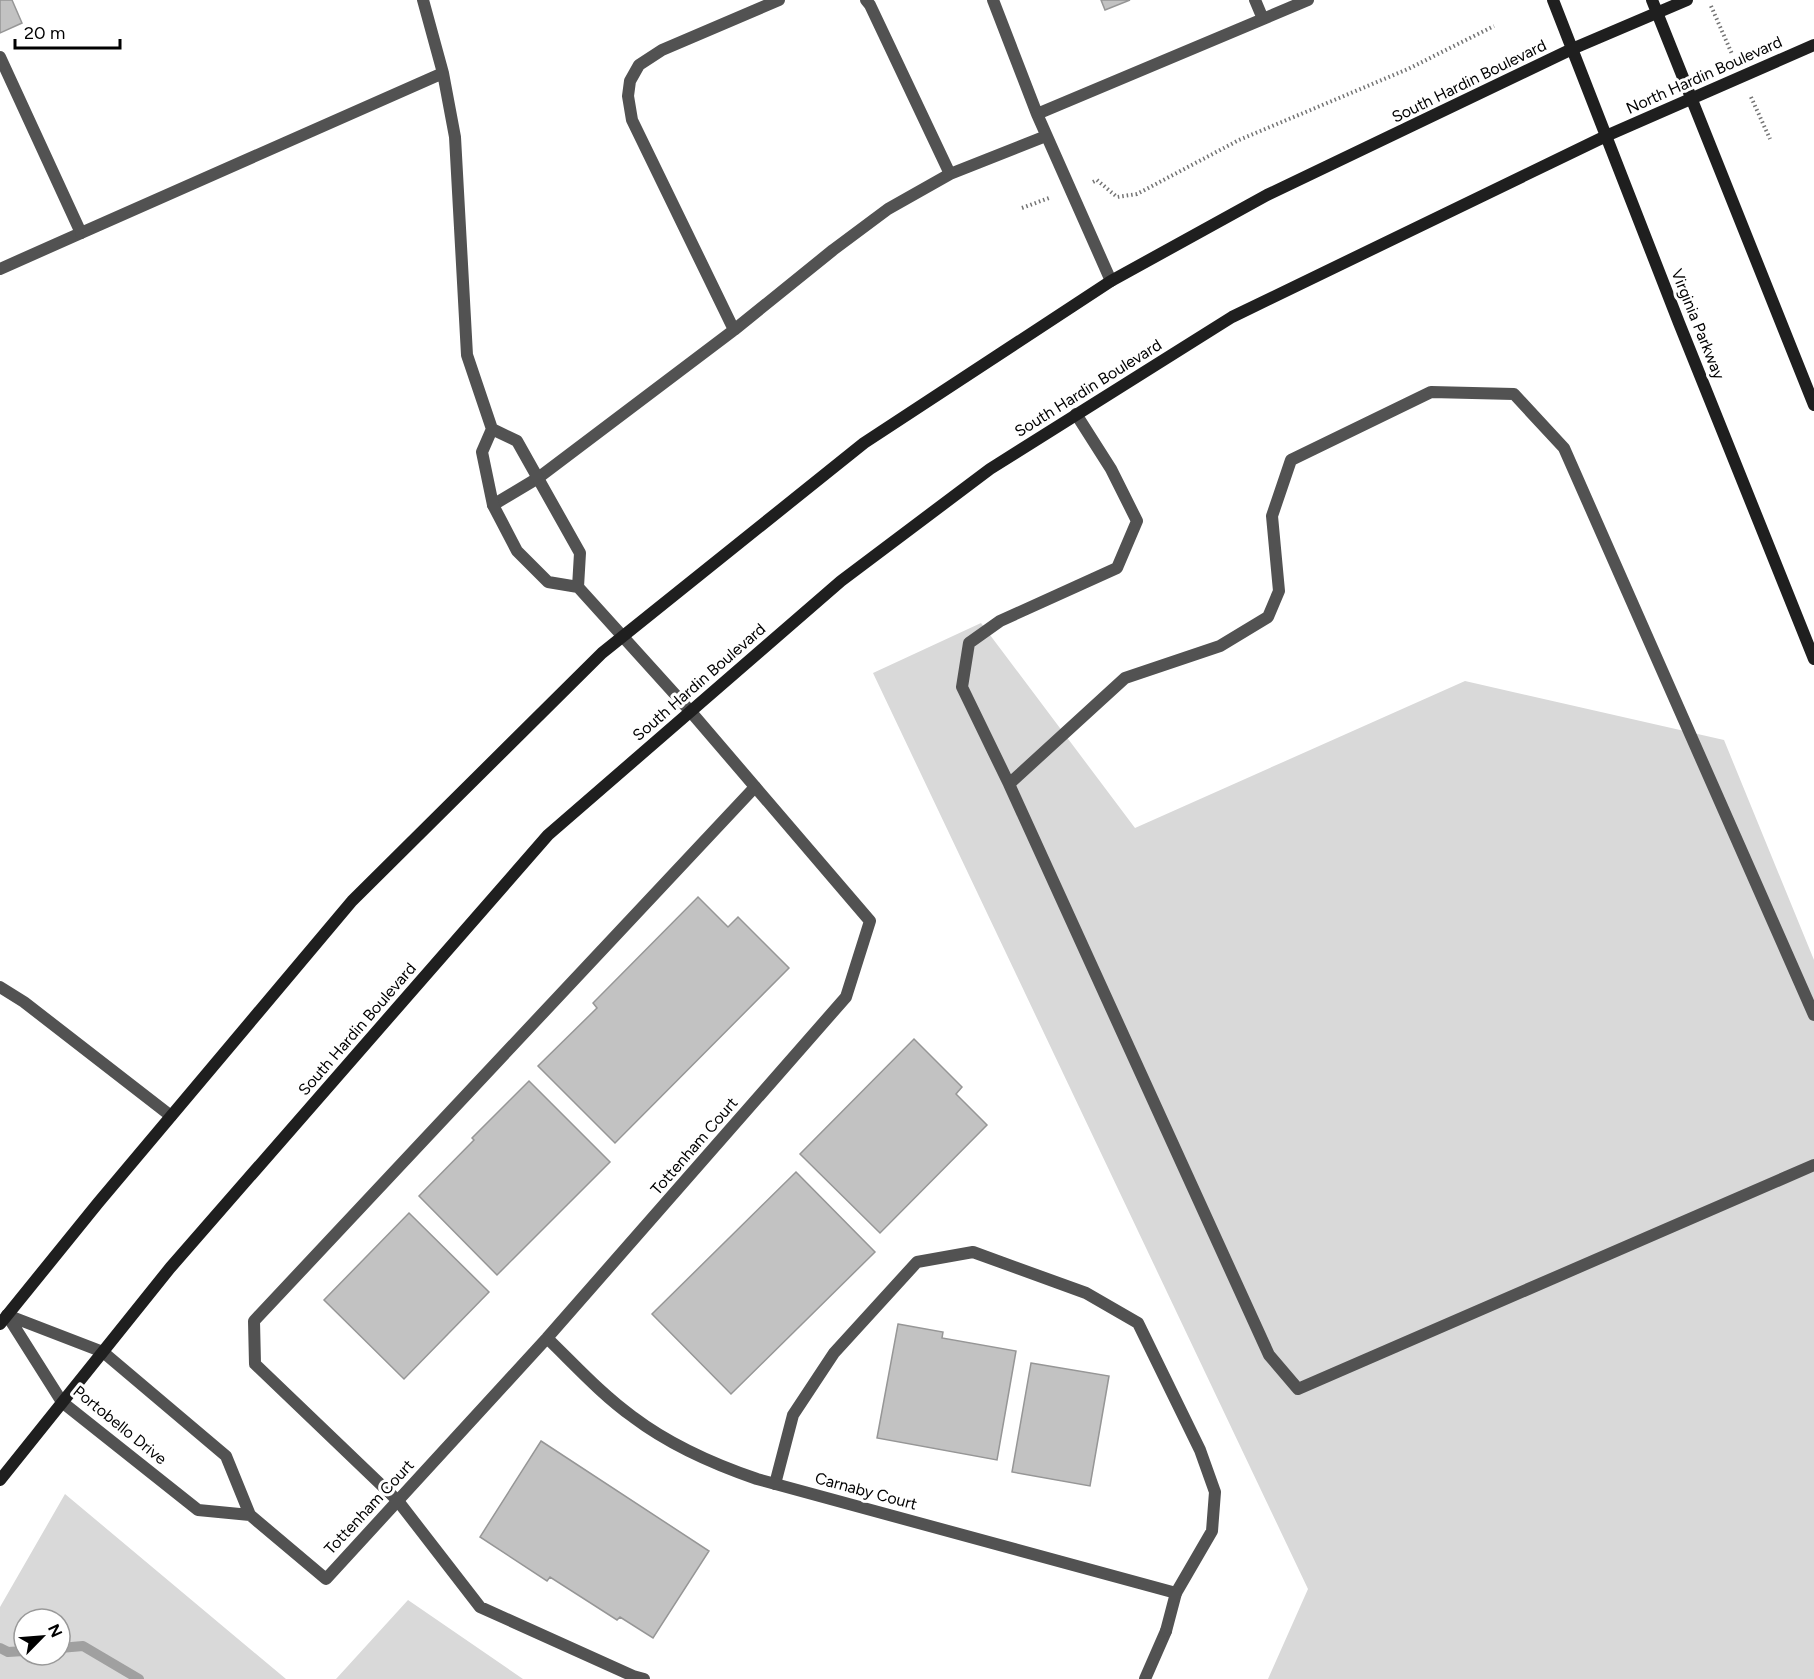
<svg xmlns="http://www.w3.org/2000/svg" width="1814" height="1679" font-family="Figtree,sans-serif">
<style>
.green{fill:#d9d9d9;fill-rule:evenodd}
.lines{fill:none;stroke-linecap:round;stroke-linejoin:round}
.stream{stroke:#a0a0a0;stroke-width:10}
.building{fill:#c2c2c2;stroke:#969696;stroke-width:1.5}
.path{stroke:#747474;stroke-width:4;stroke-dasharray:1.5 3;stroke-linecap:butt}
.service{stroke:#525252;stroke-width:12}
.minor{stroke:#525252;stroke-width:12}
.secondary{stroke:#1f1f1f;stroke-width:12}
.labels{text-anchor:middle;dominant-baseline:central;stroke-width:6;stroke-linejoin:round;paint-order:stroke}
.street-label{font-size:16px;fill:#000;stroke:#fff}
</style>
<rect width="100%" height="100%" fill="#fff"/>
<path class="green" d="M981,623L1135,828L1465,681L1724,740L1814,960V1679H1268L1308,1589L873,673Z
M65,1494L286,1679H0V1607ZM24,1619H60V1655H24Z
M408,1600L523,1679H336Z"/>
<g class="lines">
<path class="stream" d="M0,1648L8,1652L24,1651
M60,1648L83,1646L139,1679"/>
</g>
<path class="building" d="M0,0H12L22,23L0,33Z
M1101,0H1130L1105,10Z
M698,897L728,927L738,917L789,968L615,1143L538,1066L597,1008L593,1003Z
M914,1039L962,1087L956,1094L987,1125L880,1233L800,1154Z
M529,1081L610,1162L497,1275L419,1196L474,1140L472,1138Z
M796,1172L875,1252L731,1394L652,1314Z
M409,1213L489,1292L404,1379L324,1300Z
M898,1324L943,1332L942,1338L1016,1351L997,1460L877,1438Z
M1031,1363L1109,1376L1090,1486L1012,1472Z
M541,1441L709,1551L653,1638L620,1617L617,1620L550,1577L547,1581L480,1537Z"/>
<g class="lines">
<path class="path" d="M1711,6L1732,54
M1751,97L1770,139
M1093,182L1097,180L1117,197L1137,194L1239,140L1408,69L1494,26
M1022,208L1049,198"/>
<path class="service" d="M866,0L870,5L950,174
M993,0L1037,114
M1255,0L1263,19
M0,57L81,233L0,269
M1111,281L1037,114L1308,0
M734,330L632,120L628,96L630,81L639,65L662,50L779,0
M1076,414L1111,469L1137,521L1117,568L1000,621L969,643L962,687L1009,784L1269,1355L1298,1389L1814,1165
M493,505L538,478L734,330L833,250L888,209L950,174L1046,136
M1009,784L1125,678L1220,646L1268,617L1279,591L1272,516L1291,460L1431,392L1514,394L1564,448L1814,1015
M775,1484L793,1415L834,1353L917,1262L973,1252L1086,1293L1138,1323L1200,1450L1215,1492L1212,1531L1176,1593
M644,1679L633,1676L480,1607L398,1501L255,1364L254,1321L755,787
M1145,1679L1166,1631"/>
<path class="minor" d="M81,233L443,73
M492,429L517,441L580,553L578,587
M0,987L24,1002L171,1116
M7,1315L103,1352L226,1456L250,1515L326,1579L547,1338L846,997L870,921L691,712L578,587L548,582L517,551L493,505L482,452L492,429L467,355L455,137L443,73L423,0
M7,1315L62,1402L198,1510L250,1515
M547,1338C575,1365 601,1394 633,1417C670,1445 713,1464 757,1479L1176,1593L1166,1631"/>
<path class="secondary" d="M1553,0L1679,323L1814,659
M1652,0L1814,405
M0,1324L98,1203L352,901L602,653L864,443L1111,281L1267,195L1572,49L1687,0
M0,1480L170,1268L548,835L841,581L990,469L1232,317L1606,136L1814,45"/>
</g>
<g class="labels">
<g class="street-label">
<text transform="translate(1704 75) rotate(-24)">North Hardin Boulevard</text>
<text transform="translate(1469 81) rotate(-26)">South Hardin Boulevard</text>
<text transform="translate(1698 324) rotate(68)">Virginia Parkway</text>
<text transform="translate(1088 388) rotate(-32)">South Hardin Boulevard</text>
<text transform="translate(699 682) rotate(-41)">South Hardin Boulevard</text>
<text transform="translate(357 1029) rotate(-49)">South Hardin Boulevard</text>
<text transform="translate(694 1146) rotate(-49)">Tottenham Court</text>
<text transform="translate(120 1425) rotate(39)">Portobello Drive</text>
<text transform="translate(866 1491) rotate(15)">Carnaby Court</text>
<text transform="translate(369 1507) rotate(-47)">Tottenham Court</text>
</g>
</g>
<g transform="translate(42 1637) rotate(65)"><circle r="28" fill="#ffffff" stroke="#999999" stroke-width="1.5"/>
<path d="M0-4.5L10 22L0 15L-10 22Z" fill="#000000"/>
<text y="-9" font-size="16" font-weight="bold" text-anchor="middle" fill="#000000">N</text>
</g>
<path d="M15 39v9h105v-9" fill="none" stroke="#000000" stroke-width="3"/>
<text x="24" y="39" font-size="18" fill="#000000" stroke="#ffffff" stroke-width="4.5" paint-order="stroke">20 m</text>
</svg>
